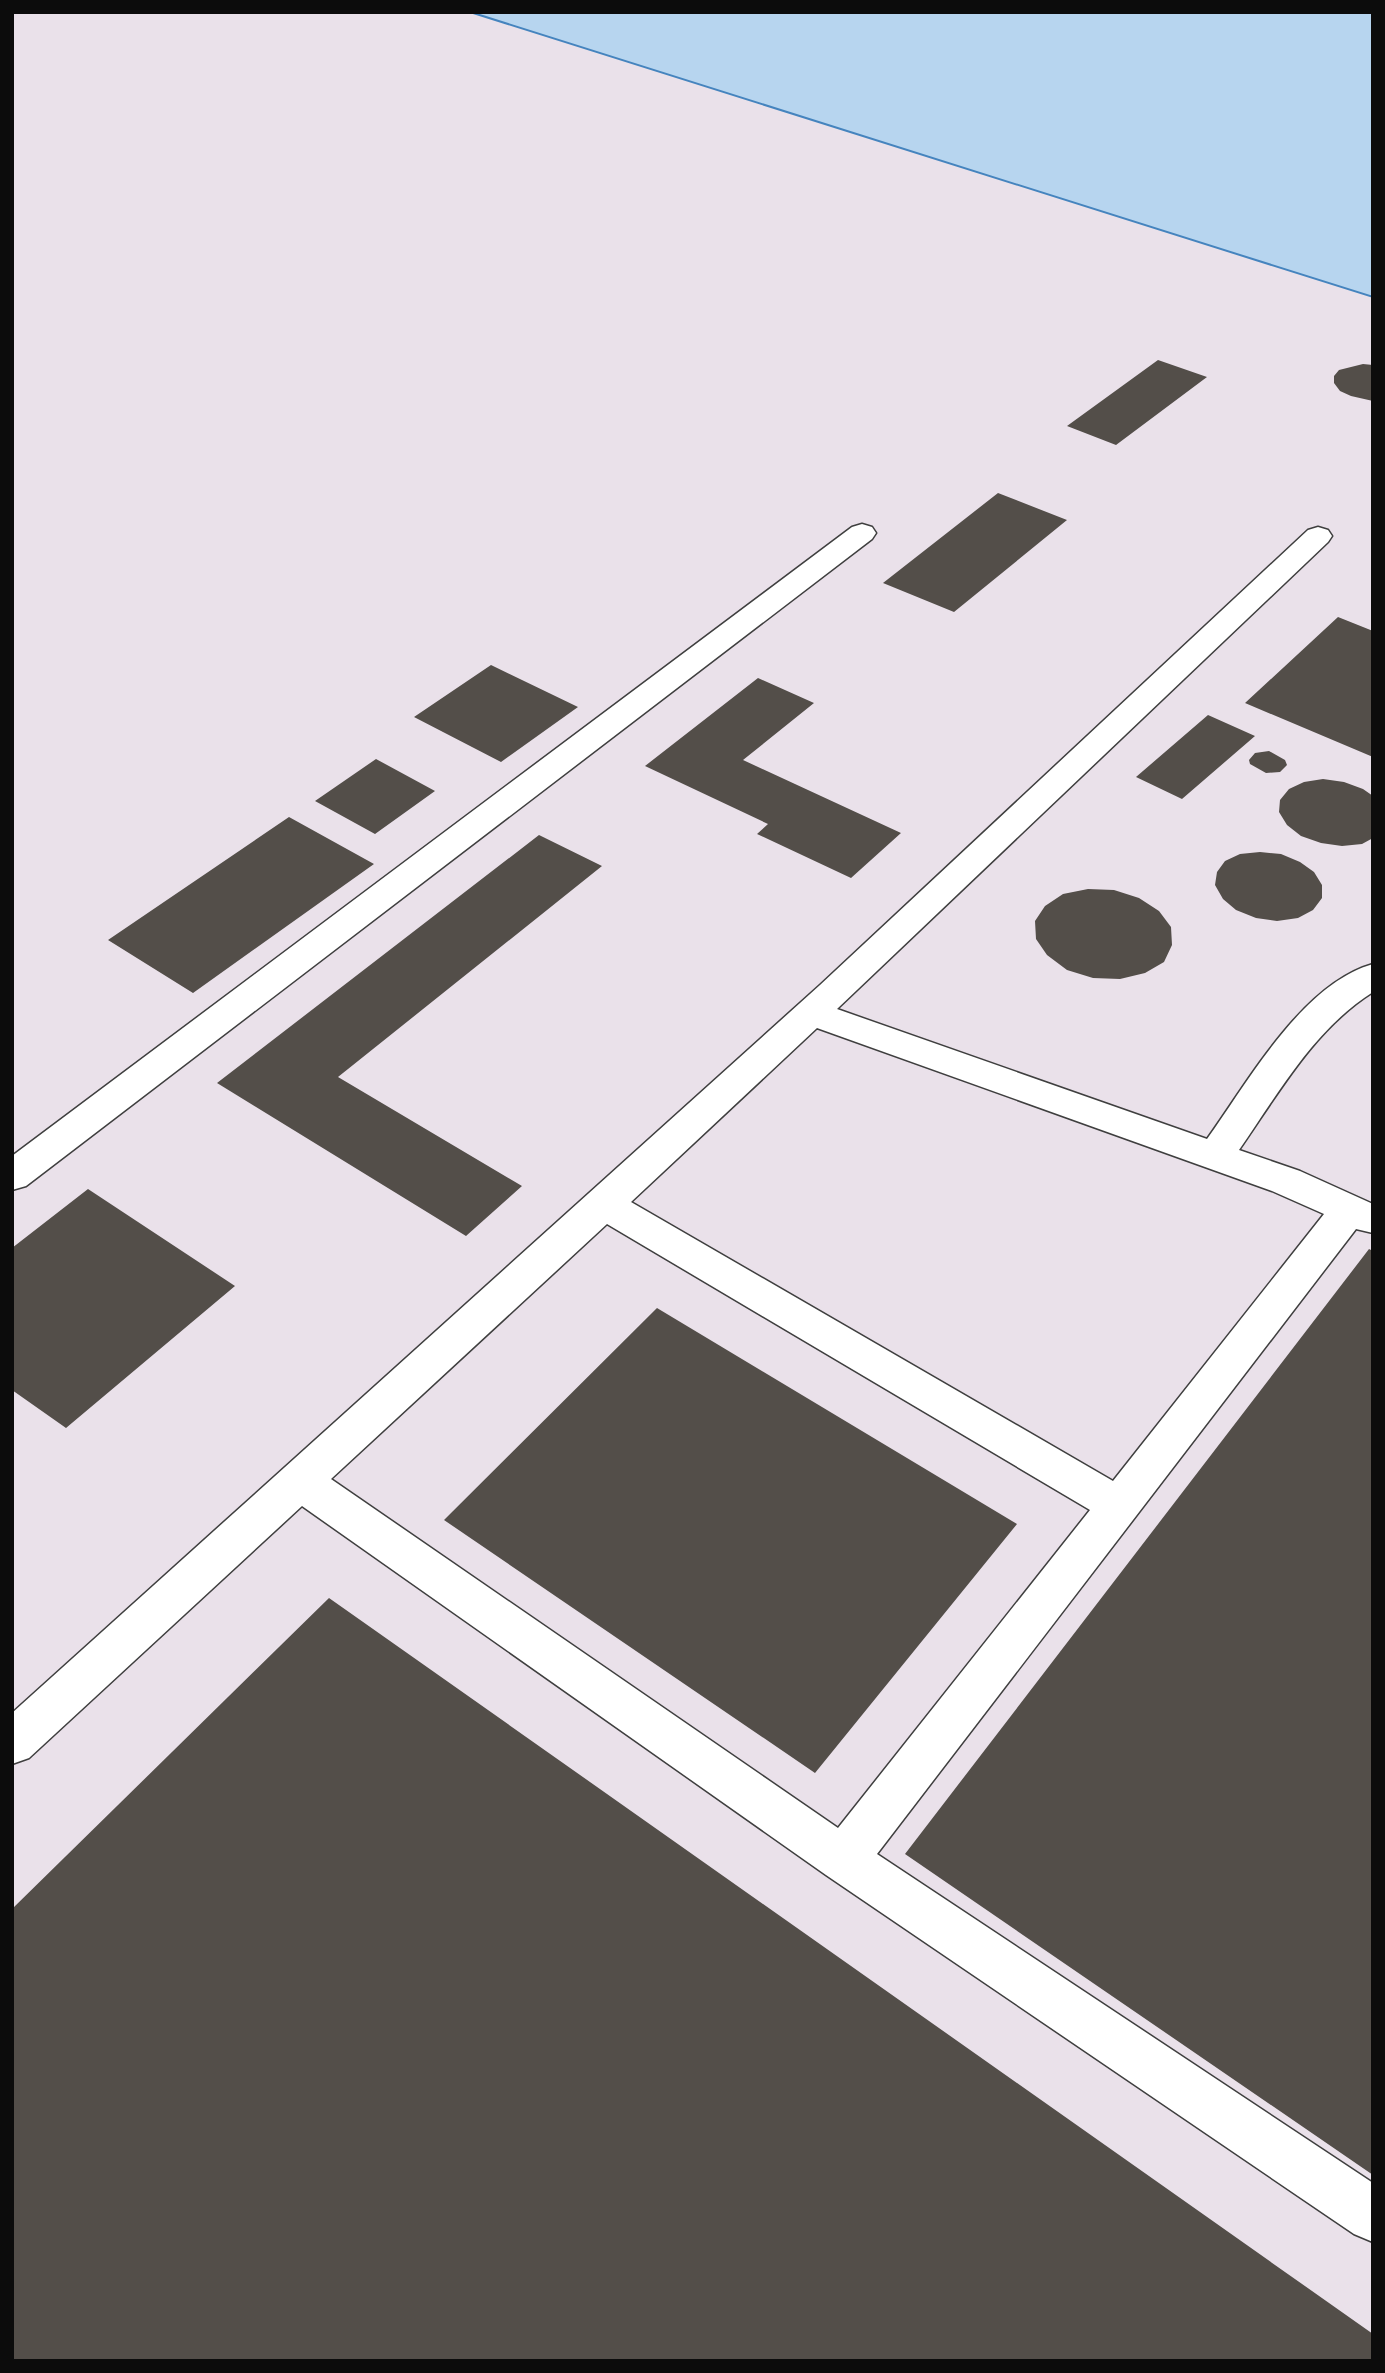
<svg xmlns="http://www.w3.org/2000/svg" width="1385" height="2373" font-family="'Roboto Serif',serif">
<style>
.industrial{fill:#eae1ea}
.water{fill:#b7d5ef;stroke:#4584be;stroke-width:2}
.building{fill:#534e49}
.lines{fill:none;stroke-linecap:round;stroke-linejoin:round}
.minor-casing{stroke:#3f3f3f;stroke-width:3}
.minor{fill:#fff;fill-rule:evenodd}
</style>
<rect width="100%" height="100%" fill="#fdfbed"/>
<path class="industrial" d="M12,12H470L1373,297V2361H12Z"/>
<path class="water" d="M470,12H1373V297Z"/>
<path class="building" d="M1158,360L1207,377L1116,445L1067,426Z
M1363,364L1373,365V401L1351,396L1340,391L1334,383V376L1339,370Z
M998,493L1067,520L954,612L883,583Z
M1338,617L1373,631V757L1245,703Z
M491,665L578,707L501,762L414,717Z
M758,678L814,703L743,760L901,833L851,878L757,834L768,824L645,766Z
M1208,715L1255,736L1182,799L1136,777Z
M1269,751L1285,760L1287,765L1280,772L1266,773L1250,764L1249,760L1255,753Z
M376,759L435,791L375,834L315,801Z
M1323,779L1344,782L1363,789L1373,796V838L1362,844L1342,846L1321,843L1301,836L1287,825L1279,812L1280,800L1289,789L1304,782Z
M289,817L374,864L193,993L108,940Z
M539,835L602,866L338,1077L522,1186L466,1236L217,1083Z
M1260,852L1281,854L1300,862L1314,872L1322,885V898L1313,910L1298,918L1277,921L1256,918L1236,910L1223,899L1215,885L1217,872L1225,861L1240,854Z
M1088,889L1114,890L1139,898L1159,911L1171,927L1172,945L1164,962L1145,973L1120,979L1093,978L1067,970L1047,955L1036,939L1035,921L1045,906L1063,894Z
M88,1189L235,1286L66,1428L12,1390V1248Z
M1369,1249L1373,1251V2175L905,1854Z
M657,1308L1017,1524L815,1773L444,1520Z
M329,1598L1373,2334V2361H12V1909Z"/>
<g class="lines">
<g class="minor-casing">
<path id="minor" d="M862,524L872,527L876,533L872,539L26,1186L12,1190V1156L852,527Z
M1318,527L1328,530L1332,536L1328,542L837,1009L1207,1139C1248,1082 1302,984 1373,964V992C1314,1029 1278,1094 1239,1150L1300,1171L1373,1204V1233L1356,1229L877,1854L1373,2183V2242L1354,2234L826,1875L302,1506L29,1758L12,1764V1713L820,985L1308,530ZM817,1028L1272,1191L1324,1214L1113,1481L631,1202ZM607,1224L1090,1510L838,1828L331,1479Z"/>
</g>
<use href="#minor" class="minor"/>
</g>
<rect width="1385" height="2373" fill="none" stroke="#0c0c0c" stroke-width="28"/>
</svg>
